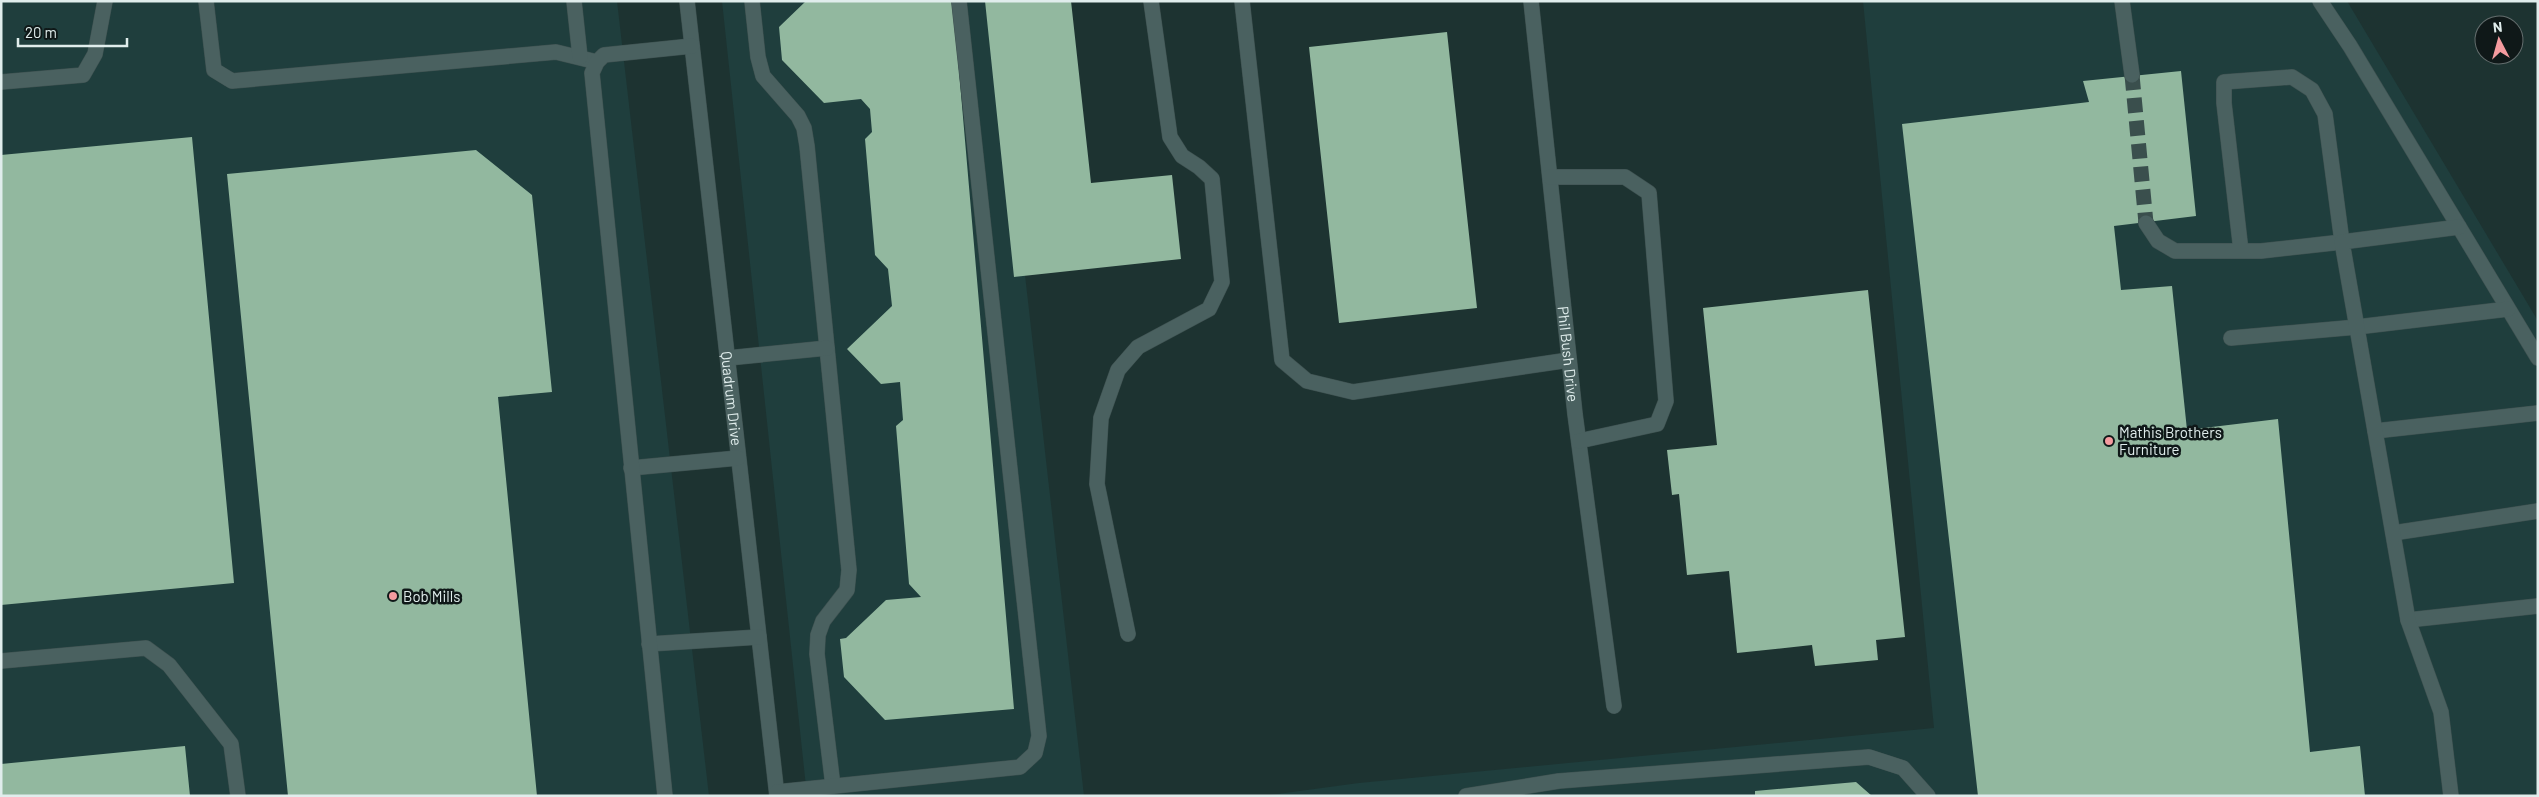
<svg xmlns="http://www.w3.org/2000/svg" width="2539" height="797" font-family="Barlow,sans-serif">
<style>
.built{fill:#1f3e3d}
.building{fill:#92b89f}
.lines{fill:none;stroke-linecap:round;stroke-linejoin:round}
.minor-tunnel{stroke:#3a4f4d;stroke-width:15;stroke-dasharray:15 8;stroke-linecap:butt}
.minor-casing{stroke:#3e5150;stroke-width:16}
.minor{stroke:#4a6160;stroke-width:15}
.poi-dot{fill:#f49b9f;stroke:#0f1818;stroke-width:2}
.labels{text-anchor:middle;dominant-baseline:central;stroke-width:5;stroke-linejoin:round;paint-order:stroke}
.street-label{font-size:15px;fill:#e0edec;stroke:#0f1818}
.poi-label{font-size:15px;fill:#e0edec;stroke:#0f1818;text-anchor:start}
</style>
<rect width="100%" height="100%" fill="#1d3331"/>
<path class="built" d="M1,1H617L709,796H1Z
M722,1H994L1084,796H807Z
M1863,1H2347L2538,321V796H1262L1359,783L1934,728Z"/>
<path class="building" d="M806,1H953L1014,709L885,720L844,677L840,639L846,638L886,600L921,597L909,584L896,426L903,420L900,382L881,384L847,349L892,306L888,269L875,255L865,139L872,132L870,109L861,99L824,103L782,60L779,27Z
M985,1H1071L1091,183L1172,175L1181,259L1014,277Z
M1447,32L1477,308L1339,323L1309,47Z
M2181,71L2196,216L2114,226L2121,290L2172,286L2187,430L2278,419L2310,752L2360,746L2365,796H1978L1902,124L2089,102L2083,81Z
M192,137L234,583L1,605V155Z
M476,150L532,195L552,392L498,397L537,796H288L227,174Z
M1868,290L1905,637L1876,640L1878,660L1815,666L1812,645L1737,653L1729,571L1687,575L1679,494L1672,495L1667,450L1717,445L1703,308Z
M185,746L190,796H1V764Z
M1856,782L1872,796H1755V791Z"/>
<g class="lines">
<path class="minor-tunnel" d="M2132,75L2146,223"/>
<g class="minor-casing">
<g id="minor">
<path d="M206,1L214,70L232,81L556,52L597,62"/>
<path d="M574,1L580,57"/>
<path id="s1" d="M687,1L777,796"/>
<path d="M752,1L758,57L763,76L798,116L804,128L807,146L849,570L847,590L823,621L818,635L817,654L833,786"/>
<path d="M1242,1L1282,360L1307,381L1353,392L1569,360"/>
<path id="s2" d="M1531,1L1575,414L1614,706"/>
<path d="M2122,1L2132,75"/>
<path d="M2320,1L2350,46L2538,358"/>
<path d="M1,82L83,75L95,54L105,1"/>
<path d="M1550,177H1625L1649,193L1666,401L1657,424L1579,441"/>
<path d="M2146,223L2158,241L2175,251H2261L2342,242L2325,114L2312,90L2292,77L2224,82V103L2241,251"/>
<path d="M2231,338L2357,327L2508,309"/>
<path d="M728,358L827,348"/>
<path d="M2375,431L2538,413"/>
<path d="M631,468L738,458"/>
<path d="M2393,533L2538,511"/>
<path d="M2408,620L2538,606"/>
<path d="M1128,634L1097,484L1101,418L1118,370L1138,347L1209,309L1222,282L1212,179L1199,167L1182,156L1170,137L1151,1"/>
<path d="M649,644L759,637"/>
<path d="M1,661L146,648L169,665L231,744L238,796"/>
<path d="M777,792L1020,767L1035,753L1039,736L959,1"/>
<path d="M665,796L592,73L597,62L604,55L692,46"/>
<path d="M1466,796L1559,781L1869,757L1903,768L1928,796"/>
<path d="M2451,796L2441,712L2408,620L2342,242L2459,227"/>
</g>
</g>
<use href="#minor" class="minor"/>
</g>
<g class="poi-dot">
<circle cx="2109" cy="441" r="5"/>
<circle cx="393" cy="596" r="5"/>
</g>
<g class="labels">
<g class="street-label">
<text stroke="none"><textPath href="#s2" startOffset="355">Phil Bush Drive</textPath></text>
<text stroke="none"><textPath href="#s1" startOffset="400">Quadrum Drive</textPath></text>
</g>
<g class="poi-label">
<text x="2119" y="432">Mathis Brothers<tspan x="2119" dy="17">Furniture</tspan></text>
<text x="403" y="596">Bob Mills</text>
</g>
</g>
<rect width="2539" height="797" fill="none" stroke="#e0edec" stroke-width="5"/>
<g transform="translate(2499 40) rotate(354)"><circle r="24" fill="#0f1818" stroke="#636d6d"/>
<path d="M0-4L9 19L0 12L-9 19Z" fill="#f49b9f"/>
<text y="-8" font-size="14" font-weight="bold" text-anchor="middle" fill="#e0edec">N</text>
</g>
<path d="M18 38v8h109v-8" fill="none" stroke="#e0edec" stroke-width="2.5"/>
<text x="25" y="38" font-size="15" fill="#e0edec" stroke="#0f1818" stroke-width="4" paint-order="stroke">20 m</text>
</svg>
